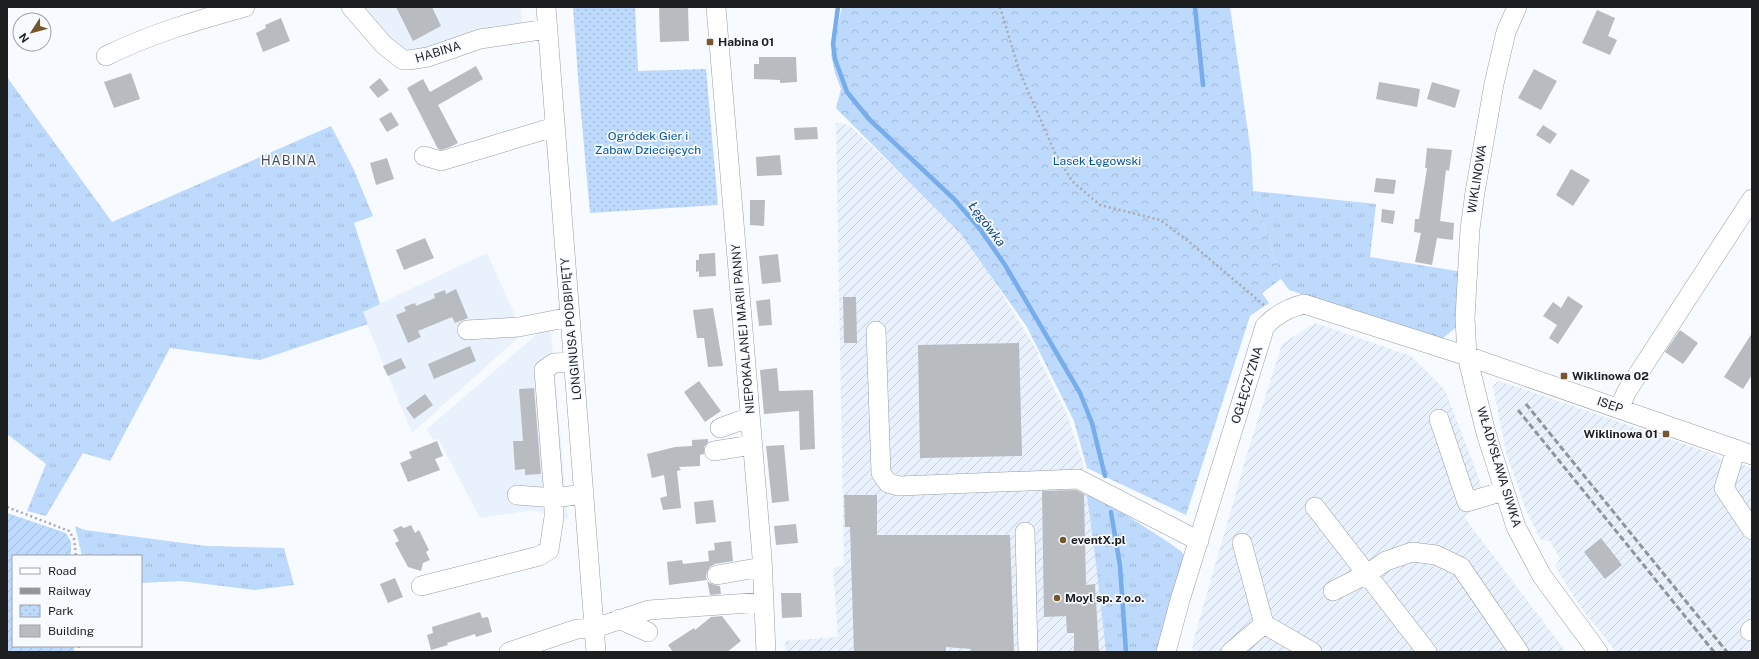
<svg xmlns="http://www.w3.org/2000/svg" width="1759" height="659" font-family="'Public Sans',sans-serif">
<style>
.built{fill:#e8f1fc}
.industrial{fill:url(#industrial-furrows)}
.grass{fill:url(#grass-tufts)}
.forest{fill:url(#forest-crowns)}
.park{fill:url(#park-dots)}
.garden{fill:url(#garden-furrows)}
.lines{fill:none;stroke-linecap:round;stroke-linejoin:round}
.stream{stroke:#77adec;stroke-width:4.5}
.building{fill:#b8bcc0}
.minor-casing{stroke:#999da1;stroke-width:20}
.path{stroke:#a9abaf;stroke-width:2.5;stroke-dasharray:2 3;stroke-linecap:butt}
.minor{stroke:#fff;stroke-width:19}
.rail{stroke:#929497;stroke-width:3;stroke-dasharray:6 3;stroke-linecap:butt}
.poi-dot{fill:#76572c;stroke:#f7faff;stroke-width:1.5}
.labels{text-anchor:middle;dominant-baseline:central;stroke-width:3.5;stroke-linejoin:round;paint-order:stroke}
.poi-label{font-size:12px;font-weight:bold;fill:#1d1e20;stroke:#f7faff;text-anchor:start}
.street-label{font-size:12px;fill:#1d1e20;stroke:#f7faff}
.park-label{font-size:12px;fill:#04559f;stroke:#f7faff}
.neighbourhood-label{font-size:13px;letter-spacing:1px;fill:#4b4e52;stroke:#f7faff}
.water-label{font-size:13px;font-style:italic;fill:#164b85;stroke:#f7faff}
</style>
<defs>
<pattern id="industrial-furrows" width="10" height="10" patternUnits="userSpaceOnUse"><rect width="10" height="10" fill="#e8f1fc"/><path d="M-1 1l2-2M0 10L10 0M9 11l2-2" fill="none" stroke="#c7ced8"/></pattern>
<pattern id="grass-tufts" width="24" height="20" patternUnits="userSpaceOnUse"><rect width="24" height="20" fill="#bdd9fb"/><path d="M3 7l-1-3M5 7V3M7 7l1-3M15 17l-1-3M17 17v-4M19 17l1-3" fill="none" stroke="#a2bad7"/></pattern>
<pattern id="forest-crowns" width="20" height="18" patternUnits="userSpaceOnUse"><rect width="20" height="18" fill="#bdd9fb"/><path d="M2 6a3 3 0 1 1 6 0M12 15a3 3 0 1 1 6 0" fill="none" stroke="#a2bad7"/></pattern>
<pattern id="park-dots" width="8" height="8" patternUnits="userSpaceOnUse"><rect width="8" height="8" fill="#bdd9fb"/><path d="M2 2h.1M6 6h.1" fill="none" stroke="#a2bad7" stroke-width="1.8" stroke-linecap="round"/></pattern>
<pattern id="garden-furrows" width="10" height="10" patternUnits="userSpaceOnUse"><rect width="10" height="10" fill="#bdd9fb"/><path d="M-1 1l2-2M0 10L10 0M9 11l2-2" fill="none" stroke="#a2bad7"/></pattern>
</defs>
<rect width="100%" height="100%" fill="#f7faff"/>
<path class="built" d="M361,7H521L522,25L428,51L404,53Z
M487,253L518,322L520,336L412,433L362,312Z
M550,323L568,519L554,517L533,510L480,518L438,438L433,440L427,429Z"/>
<path class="industrial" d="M836,123L849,125L957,226L979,257L1039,354L1037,355L1066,412L1082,460L1097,572L1106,652H786L785,641L838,637L833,568L844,566Z
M1315,323L1411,356L1445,390L1486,497L1464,517L1566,652H1192L1194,639L1248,451L1282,344Z
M1499,381L1716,455L1721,460L1739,467L1744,465L1752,468V652H1616L1580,606L1555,566L1560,559L1550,541L1541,540L1526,510L1506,452L1493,386Z"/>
<path class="grass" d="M7,77L112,222L331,126L353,168L373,216L354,223L380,304L363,312L368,324L260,360L170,348L110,461L83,453L46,516L27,511L46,464L7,434Z
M1253,191L1376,204L1370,257L1463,272L1459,325L1442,339L1289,290L1281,279Z
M1086,489L1168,542L1182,552L1184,556L1159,652H1106L1097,572Z
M75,526L85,530L206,546L284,548L294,585L255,590L181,581L141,583V556H82Z"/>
<path class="forest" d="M842,7H1230L1251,153L1253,191L1281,279L1262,293L1269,303L1250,316L1186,515L1087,468L1074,421L1027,327L961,234L836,108L841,89L835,73L831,55Z"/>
<path class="park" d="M573,7H635L638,71L706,69L718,205L590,213L579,90Z"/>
<path class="garden" d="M7,513L66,533L71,542V556H13V646H74V652H7Z"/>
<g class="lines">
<path class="stream" d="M838,7L833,44L835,59L847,92L869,119L954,199L980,229L1005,265L1080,393L1092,423L1105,476
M1195,7L1203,85
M1111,512L1120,566L1126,652"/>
</g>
<path class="building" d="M396,7H432L441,26L413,41Z
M659,7H688L689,41L660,42Z
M1597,10L1615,18L1608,36L1617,40L1610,55L1582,43Z
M281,18L290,41L263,52L256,33L266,28L265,25Z
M759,57H796L797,82L780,83V80L754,79V64H759Z
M476,66L483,79L438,105L458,143L450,147L441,150L438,149L407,88L423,79L430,92Z
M1534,69L1557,81L1541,110L1518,98Z
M131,73L140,99L114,108L104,82Z
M380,78L389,90L378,98L369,87Z
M1379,82L1420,89L1417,107L1376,99Z
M1432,82L1460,90L1455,108L1427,99Z
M391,112L399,125L387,132L379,119Z
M1543,125L1557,134L1550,144L1536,135Z
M817,127L818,139L795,140L794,128Z
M1427,148L1452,150L1449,171L1446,170L1440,221L1454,223L1453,240L1437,238L1432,265L1415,262L1421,233L1414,232L1415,219H1419L1427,168H1425Z
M780,155L782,175L757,176L756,157Z
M387,158L394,179L376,185L370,163Z
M1571,169L1590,180L1573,206L1556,195Z
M1376,178L1396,180L1394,194L1374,192Z
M750,200H765L764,226L750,225Z
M1382,209L1395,211L1393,224L1381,222Z
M425,238L434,258L404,270L396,250Z
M715,253L716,276L699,277V271L696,272V260H699V254Z
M778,254L781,282L762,284L759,256Z
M456,289L468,318L455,323L452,317L418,331L421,337L408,343L396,315L406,311L404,307L415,303L416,306L435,298L434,294L445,290L446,294Z
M1568,296L1583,306L1558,344L1549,338L1557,325L1543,316L1553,302L1561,308Z
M843,297H856L857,343H844Z
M770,299L772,325L759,326L756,301Z
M713,308L723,366L708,367L704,338H697L693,310Z
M1680,330L1698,343L1683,364L1665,352Z
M1752,333V375L1743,389L1724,377Z
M1019,343L1022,456L920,458L918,345Z
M470,346L476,361L434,379L428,364Z
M401,358L406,368L388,376L383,366Z
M777,368L779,391L813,390L815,449L800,450L799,411L764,414L760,370Z
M699,381L721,411L705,422L684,392Z
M534,388L541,474L525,475V469L515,470L513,441H523L519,389Z
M425,394L433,405L414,419L406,408Z
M708,439V442L704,447V454L700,455V466L679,467L681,470L677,471L681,508L663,510L660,498L667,496L664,475L652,478L647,454L675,447L692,446V440Z
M437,441L443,456L435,459L440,470L408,482L400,463L412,458L409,452Z
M784,445L789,501L772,503L766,446Z
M1076,490L1084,494L1086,585L1095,584L1099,652H1074V633H1067L1066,616L1044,617L1042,491Z
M844,495H877V535H1010L1014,652H971V649L946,647V652H854L850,527H845Z
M713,500L716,522L696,524L694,502Z
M796,524L798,543L776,545L774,526Z
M411,525L415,533L419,530L429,550L426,552L430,560L423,563L421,571L408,567L395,543L399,541L393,530L401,526L404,528Z
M1601,538L1622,565L1605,579L1584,552Z
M731,541L733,561L715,564L710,567L707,572L706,577L708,582L714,585L720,586L721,594L710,595L707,580L669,585L667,562L682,560L683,564L709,561L708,551L715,550L714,543Z
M395,578L403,597L388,603L380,584Z
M781,593H801L802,617L782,618Z
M480,612L482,618L488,617L492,632L476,637L475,634L447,643L448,645L431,650L427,635L433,633L432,627Z
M722,616L741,641L727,652H673L668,645L694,628L695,630L711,617Z"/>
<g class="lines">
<g class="minor-casing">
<path id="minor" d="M351,7L384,45L403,60H409L428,57L480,39L547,29
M546,7L596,652
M716,7L762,557L766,652
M1517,7L1506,32L1494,84L1475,192L1470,229L1465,318L1467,356L1486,433L1516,527L1542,576L1598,652
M106,56C150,34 198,20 245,7
M424,156L441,161L554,127
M467,330L519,327L570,317
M876,331L881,473L888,483L899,486L1078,479L1199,541
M1619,408L1627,391L1752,199
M1439,419L1467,502L1504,491
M720,428L750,417
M1736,449L1724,488L1752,530
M714,451L752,445
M517,495L554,498L584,494
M1315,507L1427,652
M1025,532L1028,652
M1242,543L1264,624L1312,652
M717,575L762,567
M421,586L539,556L549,550L554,517V498L544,370L554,363L573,362
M1333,591L1367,574L1386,561L1412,552L1436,555L1461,567L1519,652
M619,619L648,632
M1750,631L1752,629
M509,652L577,629L595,628L649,610L764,602
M1166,652L1180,600L1265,326C1277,314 1288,308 1304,304L1467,356L1752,455
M1231,652L1264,624"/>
</g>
<path class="path" d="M1000,7L1019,70L1055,153L1072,181L1100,205L1160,220L1187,240L1265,306
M7,507L69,531L74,539L76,556
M7,607V609
M79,646V652"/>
<use href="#minor" class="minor"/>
<path class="rail" d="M1526,404L1727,652
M1518,410L1714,652"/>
</g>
<g class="poi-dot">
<rect x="706" y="38" width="8" height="8" rx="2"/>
<rect x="1560" y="372" width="8" height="8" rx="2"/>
<rect x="1662" y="430" width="8" height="8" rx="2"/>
<circle cx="1063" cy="540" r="4"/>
<circle cx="1057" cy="598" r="4"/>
</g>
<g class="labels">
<g class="poi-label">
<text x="718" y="42">Habina 01</text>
<text x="1572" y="376">Wiklinowa 02</text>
<text x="1658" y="434" text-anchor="end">Wiklinowa 01</text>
<text x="1071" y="540">eventX.pl</text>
<text x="1065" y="598">Moyl sp. z o.o.</text>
</g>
<g class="street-label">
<text transform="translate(438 52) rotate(-17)">HABINA</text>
<text transform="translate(1477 179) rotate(-81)">WIKLINOWA</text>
<text transform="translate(571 329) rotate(-95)">LONGINUSA PODBIPIĘTY</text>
<text transform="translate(743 329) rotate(-95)">NIEPOKALANEJ MARII PANNY</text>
<text transform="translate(1247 385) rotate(-73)">OGŁĘCZYZNA</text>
<text transform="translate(1610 405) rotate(19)">ISEP</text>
<text transform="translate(1499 467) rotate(73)">WŁADYSŁAWA SIWKA</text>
</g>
<g class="park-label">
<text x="648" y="136">Ogródek Gier i<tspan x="648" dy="14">Zabaw Dziecięcych</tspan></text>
<text x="1097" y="161">Lasek Łęgowski</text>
</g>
<g class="neighbourhood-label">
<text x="289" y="160">HABINA</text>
</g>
<g class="water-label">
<text transform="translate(987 224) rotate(53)">Łęgówka</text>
</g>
</g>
<rect width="1759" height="659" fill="none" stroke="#1d1e20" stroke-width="16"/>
<rect x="12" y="555" width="130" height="92" fill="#f7faff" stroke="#a0a2a6"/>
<rect x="20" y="568" width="20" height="6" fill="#ffffff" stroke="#a0a2a6"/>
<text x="48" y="575" font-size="12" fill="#1d1e20">Road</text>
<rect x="20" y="588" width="20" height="6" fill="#929497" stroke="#a0a2a6"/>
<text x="48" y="595" font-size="12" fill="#1d1e20">Railway</text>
<rect x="20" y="605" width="20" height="12" fill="url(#park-dots)" stroke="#a0a2a6"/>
<text x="48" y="615" font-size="12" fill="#1d1e20">Park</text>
<rect x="20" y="625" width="20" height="12" fill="#b8bcc0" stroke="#a0a2a6"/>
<text x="48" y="635" font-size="12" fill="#1d1e20">Building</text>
<g transform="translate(32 32) rotate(234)"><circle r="19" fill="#f7faff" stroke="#a0a2a6"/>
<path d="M0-3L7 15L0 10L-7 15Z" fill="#76572c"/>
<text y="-6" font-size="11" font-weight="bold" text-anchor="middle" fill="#1d1e20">N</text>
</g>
</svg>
